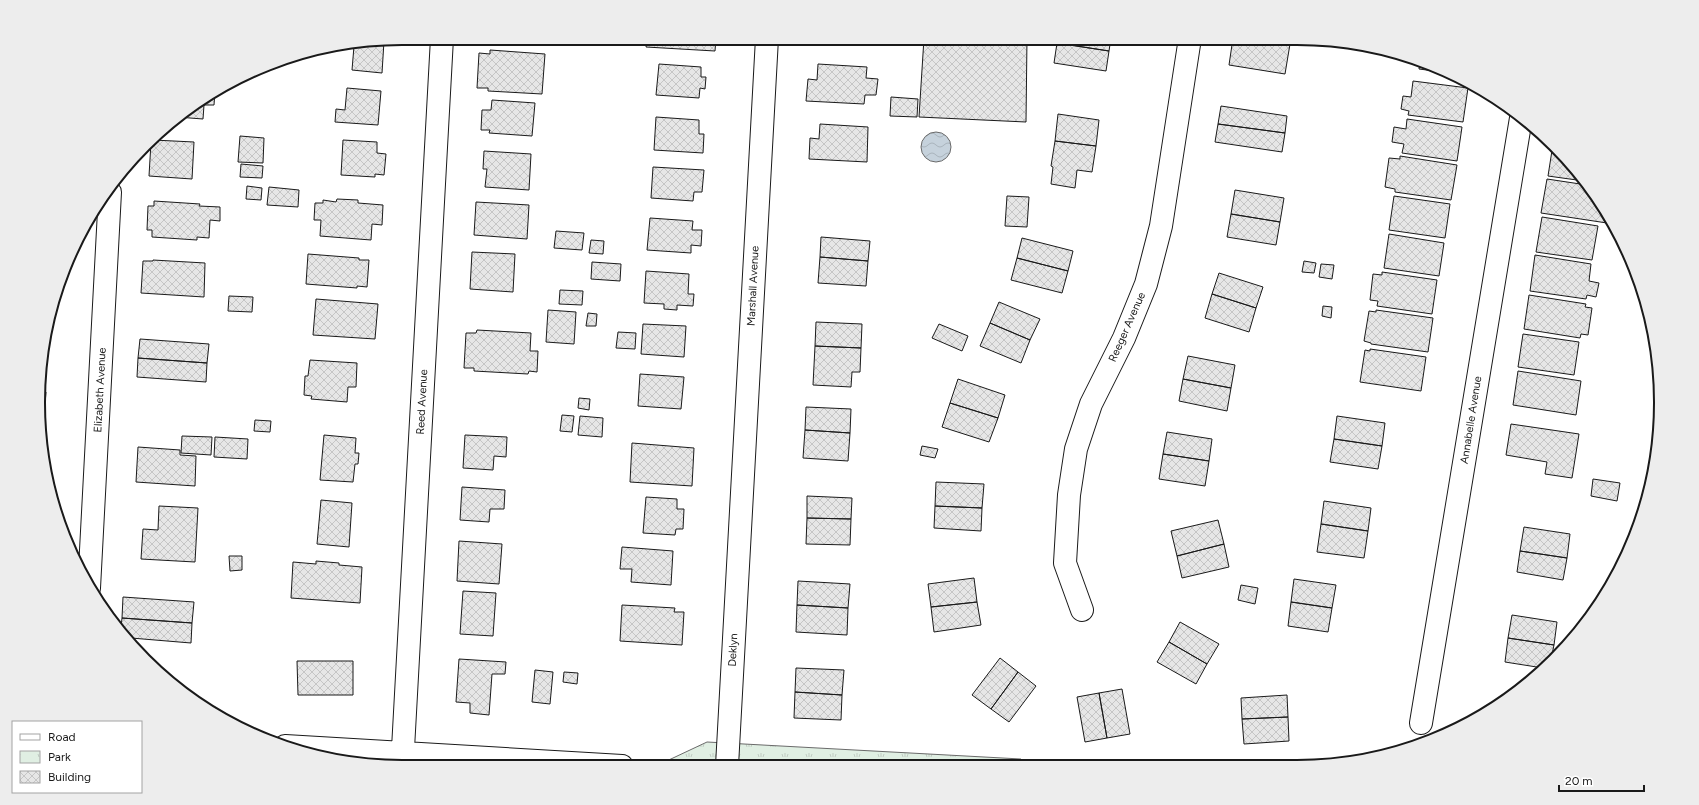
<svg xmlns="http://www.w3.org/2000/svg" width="1699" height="805" font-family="Figtree,sans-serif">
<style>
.park{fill:url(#park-tufts);stroke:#6a6a6a}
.water{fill:url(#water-waves);stroke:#6a6a6a}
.building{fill:url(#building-cross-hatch);stroke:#1a1a1a}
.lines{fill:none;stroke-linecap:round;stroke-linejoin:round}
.street-casing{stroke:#1a1a1a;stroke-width:24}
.street{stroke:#fff;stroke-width:22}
.labels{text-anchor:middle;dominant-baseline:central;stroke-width:3;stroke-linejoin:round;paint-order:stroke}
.street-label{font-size:11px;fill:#1a1a1a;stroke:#fff}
.rim{fill:none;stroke:#1a1a1a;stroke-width:2}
</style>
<defs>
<pattern id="park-tufts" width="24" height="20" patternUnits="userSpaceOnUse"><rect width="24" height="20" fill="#e0efe3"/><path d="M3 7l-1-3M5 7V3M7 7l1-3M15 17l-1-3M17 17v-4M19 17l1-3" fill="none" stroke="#c0ccc2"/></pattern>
<pattern id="water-waves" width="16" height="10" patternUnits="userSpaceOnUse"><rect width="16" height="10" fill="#c6d2dc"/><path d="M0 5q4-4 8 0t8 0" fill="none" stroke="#aab4bc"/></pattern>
<pattern id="building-cross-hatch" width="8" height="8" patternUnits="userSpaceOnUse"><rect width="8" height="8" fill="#e6e6e6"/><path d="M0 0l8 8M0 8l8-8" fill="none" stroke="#c5c5c5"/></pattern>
</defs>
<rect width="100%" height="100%" fill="#fff"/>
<path class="park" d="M707,742L1021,759L1019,765L656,766Z"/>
<path class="water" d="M921 147a15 15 0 1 1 30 0a15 15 0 1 1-30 0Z"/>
<path class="building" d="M647,38H716L715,51L646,47Z
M924,38H1027L1026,122L919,117Z
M1058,38H1111L1109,51L1057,43Z
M1233,38H1291L1285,74L1229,65Z
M384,41L382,73L352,70L354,46Z
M1057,43L1109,51L1106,71L1054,63Z
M490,50L545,54L542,94L488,91V88H477L479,53L490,54Z
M1420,61L1436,66L1450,73L1419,69Z
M659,64L701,67V77H706L705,89L700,88L699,98L656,95Z
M818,64L867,67L866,78L878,79L876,95H865L864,104L806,101L808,79L817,80Z
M1413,81L1468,88L1463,122L1408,115L1409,111L1401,109L1403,96L1411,97Z
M347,88L381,91L378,125L335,122L336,109L345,110Z
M215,91L214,105H204L203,119L177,117Z
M891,97L918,99L917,117L890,116Z
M492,100L535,103L532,136L489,133L490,130H481L482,110H491Z
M1221,106L1287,116L1285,133L1218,124Z
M1058,114L1099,120L1096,146L1055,141Z
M656,117L699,120V134H704L703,153L654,150Z
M1407,119L1462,127L1457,161L1402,153L1404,144L1392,142L1394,127L1406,129Z
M820,124L868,127L867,162L809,159L810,138L819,139Z
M1218,124L1285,133L1282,152L1215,142Z
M240,136L264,138L263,163L238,162Z
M153,140L194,142L192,179L149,176L151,142Z
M343,140L377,142V153L386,154L384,175L375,174V177L341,175Z
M1055,141L1096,146L1092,172L1077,170L1075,188L1051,184L1053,167L1051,166Z
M1553,144L1554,145L1584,181L1548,176Z
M484,151L531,154L529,190L485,187L487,169H483Z
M1400,156L1457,165L1451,200L1395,192V189L1385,187L1389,158L1400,159Z
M241,164L263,166L262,178L240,177Z
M653,167L704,170L702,192H694L693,201L651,198Z
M1547,179L1587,185L1599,200L1608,216L1607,223L1541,213Z
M247,186L262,188L261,200L246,199Z
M269,187L299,190L298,207L267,205Z
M1235,190L1284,198L1280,222L1231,214Z
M1007,196L1029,197L1027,227L1005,226Z
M1394,196L1450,204L1445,238L1389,230Z
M337,199L358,200V203L383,205L382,225L372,224L371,240L320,236L321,220H314L315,203H323V200L336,202Z
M154,201L200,204L199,206L220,207V221L210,220L209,238L197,237V240L152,237V230H147L148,206H154Z
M476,202L529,205L527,239L474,235Z
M1231,214L1280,222L1276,245L1227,237Z
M1542,217L1598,226L1592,260L1536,252Z
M650,218L693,221L692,230H702L701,246L691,245V253L647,250Z
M556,231L584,233L582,250L554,248Z
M1389,234L1444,243L1439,276L1384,268Z
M821,237L870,241L868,261L820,257Z
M1022,238L1073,251L1068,271L1017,258Z
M591,240L604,241L603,254L589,253Z
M472,252L515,254L513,292L470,289Z
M308,254L359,258V260H369L367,287L357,286V288L306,284Z
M1535,255L1591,264L1589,281L1599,283L1596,297L1587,295L1586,299L1530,291Z
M820,257L868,261L866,286L818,283Z
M1017,258L1068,271L1062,293L1011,280Z
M153,260L205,263L204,297L141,293L143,261H153Z
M1304,261L1316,263L1314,273L1302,272Z
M592,262L621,264L620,281L591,279Z
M1321,264L1334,265L1332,279L1319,277Z
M646,271L689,274L688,294H694L693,306L677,305V310L664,309V304L644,303Z
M1382,272L1437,280L1432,314L1377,306L1378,301L1370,300L1373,274L1382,275Z
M1219,273L1263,287L1256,308L1212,294Z
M560,290L583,291L582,305L559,304Z
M1212,294L1256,308L1249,332L1205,318Z
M1529,295L1586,304L1585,307L1592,308L1588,335L1581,334L1580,338L1524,329Z
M229,296L253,297L252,312L228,311Z
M316,299L378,304L375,339L313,335Z
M999,302L1040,319L1030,340L990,323Z
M1323,306L1332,307L1331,318L1322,316Z
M548,310L576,312L574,344L546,342Z
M1376,310L1433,318L1428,352L1371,344V343L1364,341L1369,311L1376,312Z
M588,313L597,314L596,326H586Z
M816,322L862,324L861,348L815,346Z
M990,323L1030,340L1021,363L980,346Z
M643,324L686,326L684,357L641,354Z
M939,324L968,336L962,351L932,338Z
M477,330L531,333L530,351H538L537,372L529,371L528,374L474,371V368H464L466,333H476Z
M618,332L636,333L635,349L616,348Z
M1523,334L1579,342L1574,375L1518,367Z
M140,339L209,344L207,363L138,358Z
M815,346L861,348L860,372H852L851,387L813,385Z
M1370,349L1426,357L1421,391L1360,382L1365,350L1370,351Z
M1188,356L1235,365L1231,388L1183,379Z
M138,358L207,363L206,382L137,377Z
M310,360L357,363L356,387H348L347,402L311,399L312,396L304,395L305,376H308Z
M1518,371L1581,381L1576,415L1513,405Z
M640,374L684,377L681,409L638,406Z
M958,379L1005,395L998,418L950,403Z
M1183,379L1231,388L1227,411L1179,401Z
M39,391L46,392L44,416H39L38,402Z
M579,398L590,399L589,410L578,408Z
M950,403L998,418L989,442L942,427Z
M806,407L851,409L850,433L805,430Z
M562,415L574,416L572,432L560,431Z
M580,416L603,418L602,437L578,435Z
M1337,416L1385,423L1382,446L1334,439Z
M255,420L271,421L270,432L254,431Z
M1511,424L1579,434L1572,478L1545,474L1547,462L1506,455Z
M805,430L850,433L848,461L803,458Z
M1167,432L1212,439L1209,461L1163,454Z
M324,435L356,438L355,453H359L358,464H355L353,482L320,480Z
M465,435L507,437L506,457L494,456L493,470L463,468Z
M182,436L212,437L211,455L181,453Z
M215,437L248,439L247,459L214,457Z
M1334,439L1382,446L1378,469L1330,462Z
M632,443L694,448L692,486L630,482Z
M922,446L938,449L935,458L920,455Z
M138,447L180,450V455L196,456L195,486L136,482Z
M1163,454L1209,461L1205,486L1159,479Z
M1593,479L1620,483L1617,501L1591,496Z
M936,482L984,484L982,508L935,506Z
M462,487L505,490L504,509H490L489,522L460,520Z
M807,496L852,498L851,519L807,518Z
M646,497L677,499V509H684L683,529H676L675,535L643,533Z
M321,500L352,503L349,547L317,544Z
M1324,501L1371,508L1368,531L1321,524Z
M159,506L198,508L195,562L141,559L143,529L158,530Z
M935,506L982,508L981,531L934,528Z
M807,518L851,519L850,545L806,544Z
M1218,520L1224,544L1177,556L1171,531Z
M1321,524L1368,531L1364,558L1317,552Z
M1524,527L1570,534L1567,558L1520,551Z
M459,541L502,544L499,584L457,581Z
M1224,544L1229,567L1182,578L1177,556Z
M622,547L673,551L671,585L631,582L632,569H620Z
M1520,551L1567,558L1563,580L1517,572Z
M229,556H242V570L230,571Z
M316,561L339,563V565L362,567L360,603L291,598L293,562L316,564Z
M974,578L977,602L931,607L928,584Z
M1294,579L1336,585L1332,608L1291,602Z
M798,581L850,584L848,608L797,605Z
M1241,585L1258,588L1255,604L1238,600Z
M463,591L496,593L493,636L460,634Z
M123,597L194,602L192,623L122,618Z
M977,602L981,625L934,632L931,607Z
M1291,602L1332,608L1328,632L1288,626Z
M622,605L675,608L674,612H684L682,645L620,641Z
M797,605L848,608L847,635L796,632Z
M1512,615L1557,622L1554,645L1508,638Z
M122,618L192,623L191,643L131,638L121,627Z
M1180,622L1219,644L1207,664L1169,642Z
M1508,638L1554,645L1551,659L1543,668L1505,662Z
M1169,642L1207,664L1196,684L1157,662Z
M1000,658L1018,672L991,709L972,695Z
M459,659L506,662L505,674H492L489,715L470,713V703L456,702Z
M297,661H353V695H298Z
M796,668L844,670L842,695L795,692Z
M535,670L553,672L550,704L532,702Z
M564,672L578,673L577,684L563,682Z
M1018,672L1036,686L1009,722L991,709Z
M1122,689L1130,734L1107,738L1099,693Z
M795,692L842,695L841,720L794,718Z
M1099,693L1107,738L1085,742L1077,697Z
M1287,695L1288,717L1242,719L1241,698Z
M1288,717L1289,741L1244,744L1242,719Z"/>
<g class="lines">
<g class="street-casing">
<path id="street" d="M89,588L110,192
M1082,610L1065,563L1069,495L1076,449L1091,404L1124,338L1146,284L1161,226L1190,38
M1421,723L1521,118
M285,746L622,766
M727,766L767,38
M402,767L442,38"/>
</g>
<use href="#street" class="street"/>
</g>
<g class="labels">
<g class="street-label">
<text transform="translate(753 286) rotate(-87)">Marshall Avenue</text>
<text transform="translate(1127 327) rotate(-66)">Reeger Avenue</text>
<text transform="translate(100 390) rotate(-87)">Elizabeth Avenue</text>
<text transform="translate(422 402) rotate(-87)">Reed Avenue</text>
<text transform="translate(1471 420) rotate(-81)">Annabelle Avenue</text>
<text transform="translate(733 650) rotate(-87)">Deklyn</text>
</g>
</g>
<path d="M0 0H1699V805H0ZM402 45H1297A357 357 0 0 1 1654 402V403A357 357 0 0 1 1297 760H402A357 357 0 0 1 45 403V402A357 357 0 0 1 402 45Z" fill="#ededed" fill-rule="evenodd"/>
<path class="rim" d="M402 45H1297A357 357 0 0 1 1654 402V403A357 357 0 0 1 1297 760H402A357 357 0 0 1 45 403V402A357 357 0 0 1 402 45Z"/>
<rect x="12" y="721" width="130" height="72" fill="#ffffff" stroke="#a3a3a3"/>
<rect x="20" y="734" width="20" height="6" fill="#ffffff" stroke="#a3a3a3"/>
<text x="48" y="741" font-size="12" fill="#1a1a1a">Road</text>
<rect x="20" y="751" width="20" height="12" fill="url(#park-tufts)" stroke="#a3a3a3"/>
<text x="48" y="761" font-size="12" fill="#1a1a1a">Park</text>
<rect x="20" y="771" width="20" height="12" fill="url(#building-cross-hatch)" stroke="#a3a3a3"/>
<text x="48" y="781" font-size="12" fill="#1a1a1a">Building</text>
<path d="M1559 785v6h85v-6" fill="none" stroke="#1a1a1a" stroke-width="2"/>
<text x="1565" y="785" font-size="12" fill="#1a1a1a" stroke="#ffffff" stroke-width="3" paint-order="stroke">20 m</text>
</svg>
